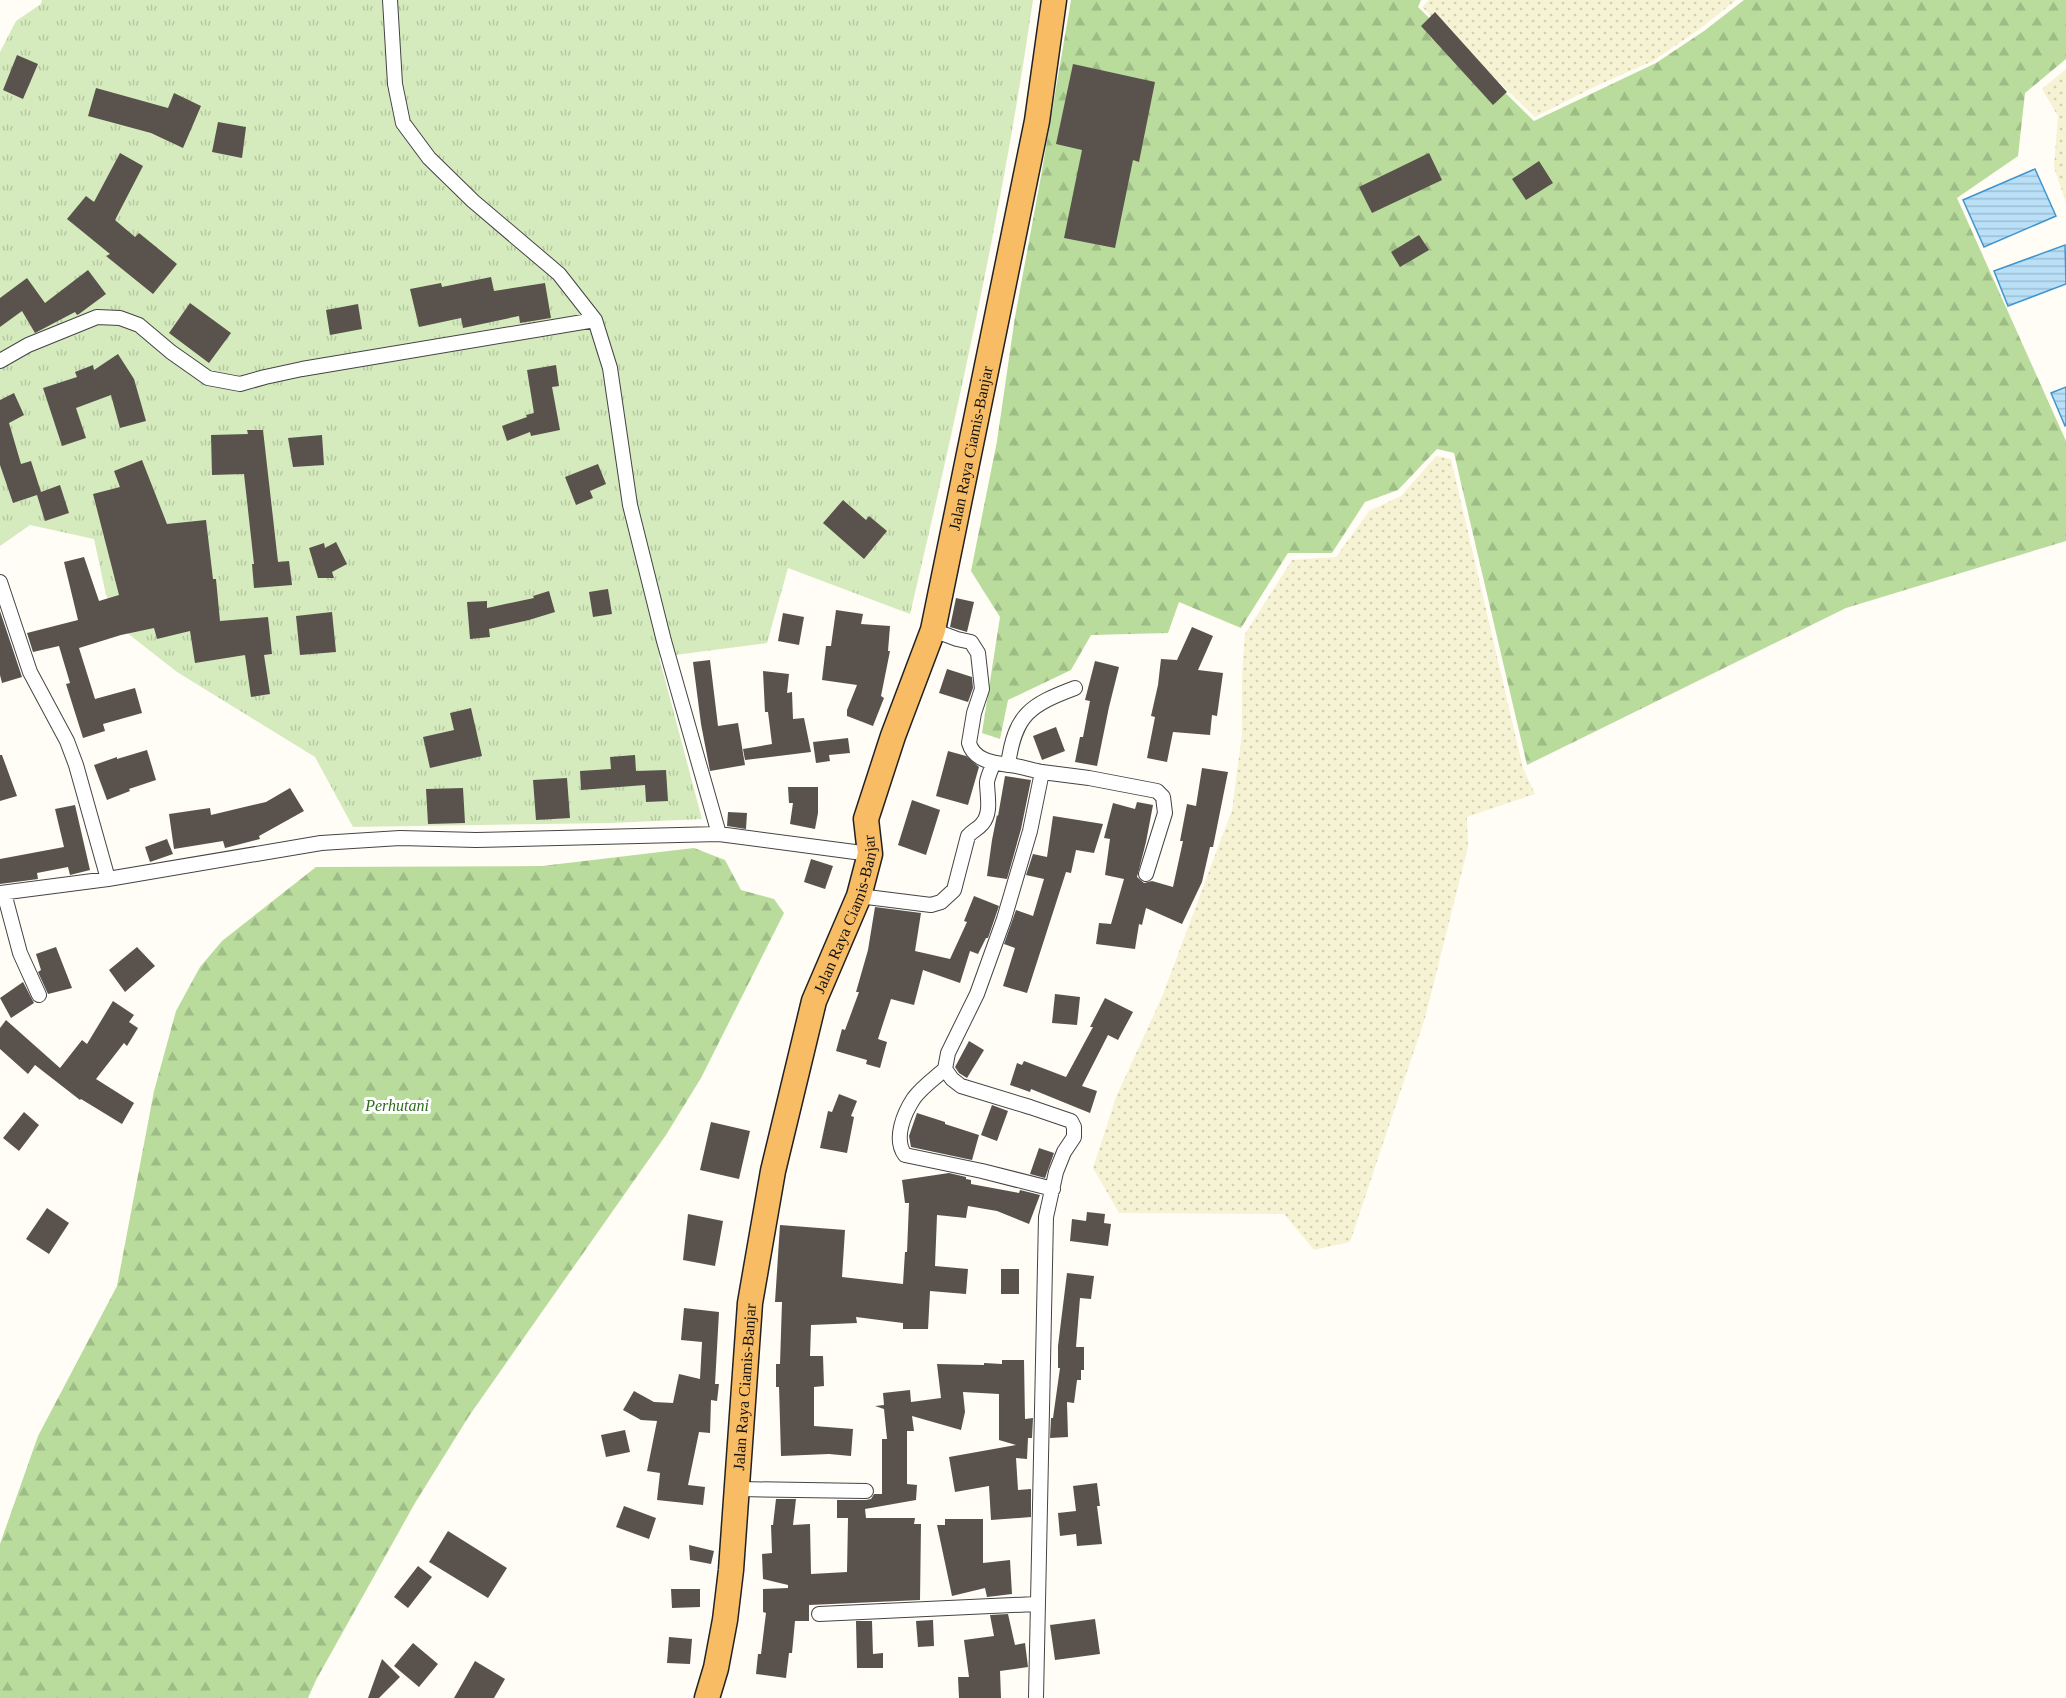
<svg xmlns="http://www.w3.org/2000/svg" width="2066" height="1698" font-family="Georgia,serif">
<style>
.farmland{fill:url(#farmland-dots)}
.grass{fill:url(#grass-tufts)}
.forest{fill:url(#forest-firs)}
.water{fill:url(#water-rules);stroke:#3f96cf;stroke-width:1.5}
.building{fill:#5a524d}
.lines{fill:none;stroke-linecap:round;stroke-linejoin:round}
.minor-casing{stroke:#444;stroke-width:16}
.trunk-casing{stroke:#222;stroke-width:27}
.minor{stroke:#fff;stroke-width:14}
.trunk{stroke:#f7bc64;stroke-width:24}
.labels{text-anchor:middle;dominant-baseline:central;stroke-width:6;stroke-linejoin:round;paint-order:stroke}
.street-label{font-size:16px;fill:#111;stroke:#fff}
.park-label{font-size:16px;font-style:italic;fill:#2f6b1f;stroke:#fff}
</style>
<defs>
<pattern id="farmland-dots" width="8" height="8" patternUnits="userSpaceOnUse" patternTransform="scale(1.5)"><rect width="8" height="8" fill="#f6f3d4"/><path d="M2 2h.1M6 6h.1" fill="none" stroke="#d2cfb5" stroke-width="1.8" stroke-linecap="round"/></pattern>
<pattern id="grass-tufts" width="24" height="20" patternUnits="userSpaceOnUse" patternTransform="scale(1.5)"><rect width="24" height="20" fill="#d5ebbd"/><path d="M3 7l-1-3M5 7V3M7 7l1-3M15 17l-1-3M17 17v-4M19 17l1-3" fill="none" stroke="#b6c8a1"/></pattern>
<pattern id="forest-firs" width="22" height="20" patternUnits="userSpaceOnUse" patternTransform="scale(1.5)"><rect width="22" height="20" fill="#b9dc9c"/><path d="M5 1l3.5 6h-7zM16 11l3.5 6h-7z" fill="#9ebc85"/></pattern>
<pattern id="water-rules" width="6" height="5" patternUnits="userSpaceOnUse" patternTransform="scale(1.5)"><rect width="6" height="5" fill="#b9e0f7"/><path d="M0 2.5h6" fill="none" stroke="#9ebfd3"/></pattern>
</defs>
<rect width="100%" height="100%" fill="#fffdf5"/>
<path class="farmland" d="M1429,0H1736L1701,28L1653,61L1598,85L1535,117L1422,7Z
M2066,69V203L2054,167L2058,116L2042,89Z
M1436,456L1451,459L1523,768L1535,794L1467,817L1468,847L1425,1018L1350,1242L1314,1250L1284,1214L1119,1213L1093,1168L1116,1097L1162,997L1232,810L1242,734V674L1245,634L1292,560L1336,557L1369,511L1401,496Z"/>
<path class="grass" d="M42,0H1033C1003,206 958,411 910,614L788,568L767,643L659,657L702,819L611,823L353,827L315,757L177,672L126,632L106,595L94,539L30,525L0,546V52L16,21L41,4Z"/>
<path class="forest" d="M1071,0H1421L1418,7L1534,121L1656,63L1704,31L1744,0H2066V59L2025,93L2018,156L1957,198L2066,441V541L1846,608L1527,765L1454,453L1437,449L1398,490L1365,502L1332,553H1288L1241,628L1179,602L1168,633L1091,635L1071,670L1008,700L1000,739L982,733L1000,617L971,571L997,441L1015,317L1041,176Z
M694,848L725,860L741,890L774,899L784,913L701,1078L666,1135L469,1416L415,1503L316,1680L308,1698H0V1544L38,1436L117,1286L154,1091L176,1011L200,967L222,941L316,867L542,866Z"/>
<path class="water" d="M2035,169L2056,216L1984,247L1963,200Z
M2065,245L2066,284L2008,306L1994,271Z
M2066,387V425L2065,426L2051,393Z"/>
<path class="building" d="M1435,12L1507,92L1493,105L1421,26Z
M17,55L38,64L23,99L3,90Z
M1073,64L1155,82L1139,162L1133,160L1115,248L1064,238L1082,150L1056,144Z
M96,88L168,108L174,93L201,106L183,148L151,133L88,116Z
M218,122L246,127L242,158L212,152Z
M120,153L143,166L115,220L135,237L139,233L177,264L153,294L106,256L110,254L67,219L86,196L94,202Z
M1429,153L1442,180L1372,213L1359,187Z
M1539,161L1553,183L1526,200L1512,179Z
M1419,235L1429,250L1400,267L1391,252Z
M88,270L106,294L79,314L77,315L75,312L35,333L22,311L0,327V298L27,278L45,303Z
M491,277L494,291L545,283L551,318L520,323L519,316L463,328L461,318L419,327L410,289L441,283L442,287Z
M190,303L231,333L209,363L169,333Z
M358,304L362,329L330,335L326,310Z
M118,354L134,379L146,421L120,428L111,395L76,408L86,438L62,446L43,388L77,377L75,372L93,365L94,370Z
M556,365L559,386L552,387L560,430L531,436L530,432L507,441L502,426L527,417L526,415L534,413L527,370Z
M14,393L24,415L9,423L21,464L31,461L41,492L60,485L69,513L45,521L37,495L13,503L0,465V400Z
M247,430H263L278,562L289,561L292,585L254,588L252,564H254L244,474L212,475L211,435L248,434Z
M322,435L324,465L293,467L288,438Z
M142,460L167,524L206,520L213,579H216L220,621L268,617L272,654L264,655L270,694L251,697L245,655L195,663L190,631L157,639L154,628L121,635L79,648L95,699L135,688L142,713L103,724L105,731L83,738L66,684L70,683L59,646L33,652L27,633L78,620L64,562L84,557L99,601L119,595L93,494L120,487L114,471Z
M598,464L606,484L590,491L593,498L576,505L565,477Z
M843,500L866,520L869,516L887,531L864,559L823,523Z
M336,542L347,564L332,572L334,578H318L309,548L324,543L325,548Z
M608,589L612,614L593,617L589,592Z
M549,591L555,612L529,620L489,629L490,637L470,639L467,602L487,601V608L534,598L533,596Z
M956,598L974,602L967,632L950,627Z
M836,610L863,614L861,624L890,626L888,651H890L881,696L884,698L873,726L847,716V710L857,685L822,680L826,646H831Z
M0,611L22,677L2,683L0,675Z
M332,612L336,652L300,655L296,616Z
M783,613L804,617L799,645L778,641Z
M1192,627L1213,636L1198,670L1223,673L1217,716L1212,715L1210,735L1173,732L1167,762L1147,758L1155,717L1151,716L1158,685L1161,659L1177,660Z
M710,660L718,726L738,723L745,765L710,771L701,724L693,662Z
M1095,661L1119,667L1109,707L1097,766L1075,762L1080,737H1083L1090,701L1085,700Z
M947,669L972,677L973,688L968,702L939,693Z
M763,671L789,674L787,693L792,692L793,719L804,718L811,752L745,760L743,749L772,744L768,712H765Z
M471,708L482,756L430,768L423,737L454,730L450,713Z
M1056,727L1065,751L1042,760L1033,736Z
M848,738L850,753L829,755L830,761L816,763L813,742Z
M147,750L156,780L129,789L130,791L107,800L94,765L117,757V759Z
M948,751L966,756L979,767L968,805L936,796Z
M0,755H2L17,796L0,801Z
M635,755L636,771L666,770L668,801L646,802L645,785L581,790L580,771L611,769L610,757Z
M1202,768L1228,772L1213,847H1210L1202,882L1182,924L1146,908L1142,925L1139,924L1135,949L1096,944L1099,923L1111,924L1124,879L1105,875L1110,839L1104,838L1113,803L1135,809L1137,802L1153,805L1146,842L1137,877L1144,883L1152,881L1173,887L1183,841H1180L1187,804L1196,806Z
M1005,776L1031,780L1021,829L1007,879L987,876L992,840L997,815L998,816Z
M567,778L570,818L536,820L533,780Z
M788,787H818V813L815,829L790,824L793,803H789Z
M290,788L304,811L259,836L260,839L225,848L223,841L174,849L169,814L210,808L211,815L266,802Z
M463,788L465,823L428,824L426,789Z
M912,800L940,810L926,855L898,845Z
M75,805L90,870L70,875L68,867L37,873L38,879L0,884V859L64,847L55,809Z
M728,812L747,813L746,829L727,826Z
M1053,816L1103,824L1094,853L1076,850L1071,873L1066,872L1027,993L1003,986L1015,948L1004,944L1016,910L1033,916L1044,879L1026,875L1033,854L1047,857Z
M167,839L173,854L150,862L145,847Z
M811,859L833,866L825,889L804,882Z
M974,896L999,906L988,938H986L978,954L970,951L960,983L923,970L914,1005L891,999L878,1039L887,1042L880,1068L866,1064L867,1060L836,1051L842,1029L845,1030L859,992H856L868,950L875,907L921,913L915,951L950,959L967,922L964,921Z
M56,947L72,988L48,994L38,972L41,970L36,954Z
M137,947L155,966L125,992L109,970Z
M23,982L34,1003L11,1018L0,998Z
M1055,994L1080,997L1077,1025L1052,1023Z
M1105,998L1133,1012L1118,1040L1108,1035L1082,1086L1097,1091L1090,1113L1031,1089L1030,1092L1010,1085L1017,1063L1022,1065L1024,1061L1066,1077L1093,1027H1090Z
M113,1001L134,1015L129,1022L138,1028L127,1046L124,1043L96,1079L134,1103L122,1124L81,1099L80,1100L35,1065L28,1074L0,1049V1028L6,1020L60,1068L82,1040L87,1044Z
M969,1041L984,1050L967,1078L959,1073L955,1067Z
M839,1094L857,1101L851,1116L854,1117L847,1153L820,1148L828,1111L832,1112Z
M992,1105L1008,1111L997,1141L981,1135Z
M24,1112L39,1125L19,1151L3,1138Z
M917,1113L945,1122V1124L979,1135L972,1160L911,1147L909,1136Z
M711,1122L750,1131L739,1179L700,1170Z
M1039,1148L1054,1153L1045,1178L1030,1174Z
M949,1173L966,1177V1179L971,1180V1184L1019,1193L1020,1190L1040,1195L1029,1224L997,1211L968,1206L966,1218L937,1215L935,1266L968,1269L966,1294L930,1291L928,1329H903V1323L856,1317L857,1323L811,1325L810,1356H823L824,1386L814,1387V1426L853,1429L851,1456L829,1454L781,1456L779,1387H776V1364H780L782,1302H775L780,1225L845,1230L842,1277L903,1284L905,1252H907L909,1203H905L902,1180Z
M47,1208L69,1223L49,1254L26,1239Z
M1087,1212L1105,1214L1104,1223L1111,1224L1108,1246L1070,1241L1072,1219L1086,1221Z
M688,1214L723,1221L715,1266L683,1260Z
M1001,1269H1019V1294H1001Z
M1067,1273L1094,1276L1091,1299L1080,1298L1076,1347H1084V1370H1081V1380H1077L1074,1403L1067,1402L1068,1437L1050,1438L1051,1418H1053L1060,1368H1058V1346Z
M684,1308L719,1312L715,1384H719L717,1401L711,1400L710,1433L699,1432L688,1485L705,1487L703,1505L657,1500L660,1473L647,1471L657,1421L641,1420L623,1410L634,1391L654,1402L673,1403L679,1374L700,1379L702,1342L681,1340Z
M1002,1360H1024L1025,1419L1033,1418L1032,1438H1028L1027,1459L1016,1458L1018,1490L1031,1489V1517L991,1520L989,1486L955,1492L949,1457L1016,1445L999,1440V1394L963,1392L965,1412L961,1430L912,1416L914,1431H907V1484L917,1485L916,1500L865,1509L866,1518H915L914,1524H921L920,1600L809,1605V1621H795L792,1653H789L786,1678L756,1674L758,1654H761L766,1613L763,1612V1589L788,1588V1585L763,1579L762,1554L772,1553L771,1525H773L776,1499H796L793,1525L810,1524L811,1574L847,1572L848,1518H837V1500H866L871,1499L874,1494H882V1439H887L884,1409L875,1406L884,1405L883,1393L910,1390L911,1402L941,1398L937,1364L984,1365V1363L1002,1364Z
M625,1430L630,1452L606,1457L601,1435Z
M1097,1483L1100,1506H1097L1102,1544L1077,1546L1076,1534L1060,1536L1058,1513L1076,1511L1073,1486Z
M624,1506L656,1518L649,1539L616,1527Z
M945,1519H983V1563L1010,1560L1012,1594L987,1597L985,1588L952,1596L937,1525H945Z
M448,1531L507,1568L488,1598L429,1562Z
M689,1545L714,1551L711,1564L690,1560Z
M418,1566L432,1577L408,1608L394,1597Z
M671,1589H700V1607L672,1608Z
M1008,1614L1015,1645L1025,1643L1028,1667L1000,1671L1001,1698H959L958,1677H969L964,1640L994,1636L990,1615Z
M1095,1619L1100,1654L1055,1660L1050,1625Z
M933,1620L934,1646L918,1647L916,1621Z
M856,1621H872L873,1654L883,1653V1668H857Z
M669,1637L692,1639L690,1664L667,1663Z
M413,1643L438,1664L419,1687L394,1666Z
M382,1659L400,1677L379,1698H368Z
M475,1661L505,1679L494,1698H454Z"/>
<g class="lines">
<g class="minor-casing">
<path id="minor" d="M390,0L395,84L403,123L429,158L473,201L559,274L595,320L610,368L630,505L664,641L719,834
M0,361L28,345L97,317L120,318L139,325L171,352L208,378L240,384L265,377L302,369L595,320
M0,582L30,672L67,741L76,765L108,879
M933,630L957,639L971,642L978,653L982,689L974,713L969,743C974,761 994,763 1009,765C1020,766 1031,770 1042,772L1030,831L1004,919L977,994L948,1053L945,1069L952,1079L961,1086L1030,1107L1071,1121L1074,1127V1137L1064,1152L1056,1172L1046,1217L1036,1698
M1008,765C1015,714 1030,705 1075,688
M1042,772L1089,778L1157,791L1163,797L1165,813L1146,874
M0,893L108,879L321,843L400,838L476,840L719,834L870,854
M4,893L20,953L39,995
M859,896L931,905L941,902L954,890L968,836C972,831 978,829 982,824C992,813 987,795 987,782C988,776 991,770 993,764
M945,1069C935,1078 922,1087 914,1098C904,1113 893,1139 905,1155L982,1171L1053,1189
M738,1489L866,1491
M819,1614L1036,1604"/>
</g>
<g class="trunk-casing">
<g id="trunk">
<path id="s1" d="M707,1698L716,1668L725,1620L731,1570L750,1303L773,1171L814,1001L859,896L870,854L866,819L893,736L933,630L1037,121L1054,0"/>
</g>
</g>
<use href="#minor" class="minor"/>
<use href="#trunk" class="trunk"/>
</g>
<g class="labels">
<g class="street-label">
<text stroke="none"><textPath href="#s1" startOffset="1286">Jalan Raya Ciamis-Banjar</textPath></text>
<text stroke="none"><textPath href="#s1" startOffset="800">Jalan Raya Ciamis-Banjar</textPath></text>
<text stroke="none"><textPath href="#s1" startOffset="314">Jalan Raya Ciamis-Banjar</textPath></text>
</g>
<g class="park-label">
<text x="397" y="1105">Perhutani</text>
</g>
</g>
</svg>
